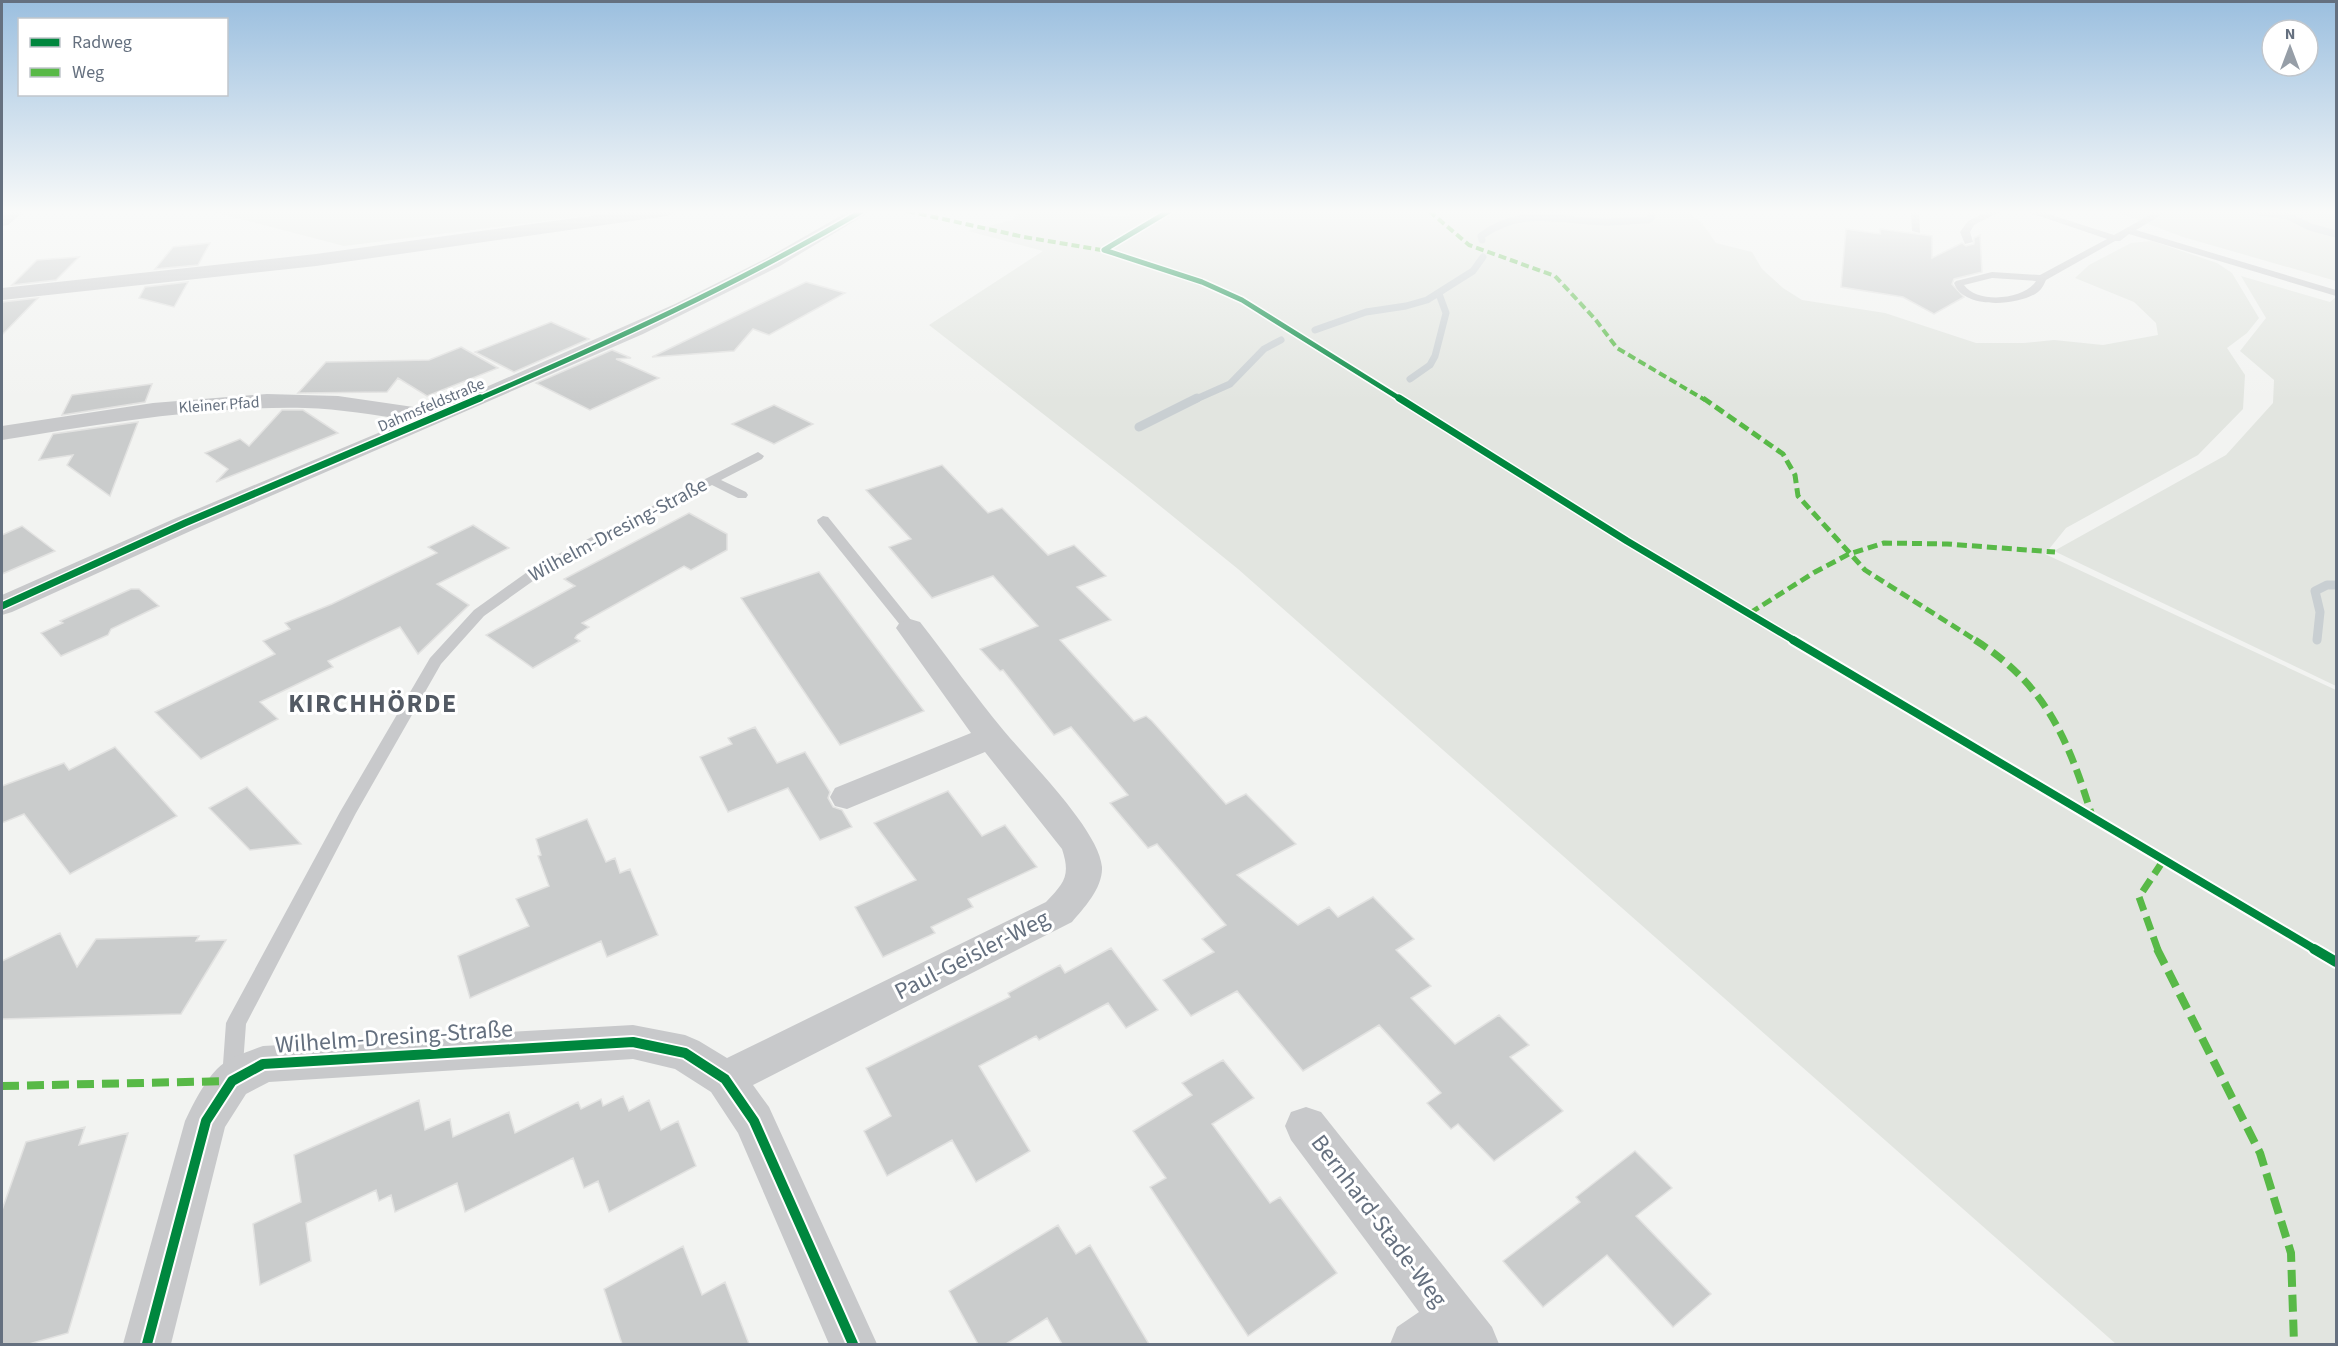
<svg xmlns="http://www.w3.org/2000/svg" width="2338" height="1346" font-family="'Source Sans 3',sans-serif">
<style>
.green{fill:#e2e5e0}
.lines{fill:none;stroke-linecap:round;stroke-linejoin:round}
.stream-far1{stroke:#c9cfd2;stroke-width:7}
.stream{stroke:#c9cfd2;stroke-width:9}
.building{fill:#cacccc;stroke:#e2e2e1;stroke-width:1.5}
.service{fill:#c8c9cb;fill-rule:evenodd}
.minor{fill:#c8c9cb;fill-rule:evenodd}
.quiet-far3{stroke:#58b947;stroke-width:4;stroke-dasharray:8 4;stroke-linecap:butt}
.quiet-far2{stroke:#58b947;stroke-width:5;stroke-dasharray:10 5;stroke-linecap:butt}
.quiet-far1{stroke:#58b947;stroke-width:7;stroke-dasharray:14 7;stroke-linecap:butt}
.quiet{stroke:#58b947;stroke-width:8;stroke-dasharray:17 8;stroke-linecap:butt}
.cycleway-far3-casing{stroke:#fff;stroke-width:8}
.cycleway-far2-casing{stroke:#fff;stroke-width:10}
.cycleway-far1-casing{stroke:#fff;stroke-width:12}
.cycleway-casing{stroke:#fff;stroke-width:14}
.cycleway-far3{stroke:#00873e;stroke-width:5}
.cycleway-far2{stroke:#00873e;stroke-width:7}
.cycleway-far1{stroke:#00873e;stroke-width:8}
.cycleway{stroke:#00873e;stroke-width:10}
.labels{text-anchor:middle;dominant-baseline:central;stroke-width:6;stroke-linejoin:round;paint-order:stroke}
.far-street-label{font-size:16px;fill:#65707f;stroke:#fff}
.street-label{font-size:20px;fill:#65707f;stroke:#fff}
.near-street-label{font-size:24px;fill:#65707f;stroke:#fff}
.district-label{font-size:26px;font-weight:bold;letter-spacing:1.5px;fill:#535a64;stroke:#fff}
</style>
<rect width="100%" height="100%" fill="#f2f3f1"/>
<path class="green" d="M210,211H625L344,246Z
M1024,211C1040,211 1056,210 1072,211C1095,213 1119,222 1141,211H1687L1702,223L1716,243L1752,252L1762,269L1783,288L1802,300L1885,313L1976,343H2024L2054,340L2103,345L2158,335L2156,323L2134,302L2075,278L2089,265L2131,243L2152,241L2217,263L2232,273L2259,318L2247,333L2227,348L2245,375L2243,409L2198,455L2066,528L2045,554L2336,690V1344H2116L1238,569L1133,484L929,325L1043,251L968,231L1012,220Z
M2114,211H2336V281L2183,237Z
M2241,276L2330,302L2336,297V686L2054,551L2226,455L2273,403L2274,380L2240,351L2266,318Z"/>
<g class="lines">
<path class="stream-far1" d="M2252,211L2288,216L2310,227L2336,234
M1482,240L1481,236C1521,207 1556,220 1602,222C1617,223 1633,220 1648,220L1651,218L1652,211
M1315,330L1366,312L1406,306L1427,300L1473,271L1483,257
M1410,379L1430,365L1435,356L1446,313L1439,294
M1194,400L1230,384L1264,349L1281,340"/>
<path class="stream" d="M1139,427L1197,398
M2317,640L2320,612L2315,591L2327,585H2336"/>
</g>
<path class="building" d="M1846,229L1880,234V229L1932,236V258L1962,243L1966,246L1974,244V238L1980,235L1982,272L1954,279L1952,284L1964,297L1934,314L1903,297L1841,287Z
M210,243L198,265L155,269L173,247Z
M79,257L56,280L12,285L37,260Z
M188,282L174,307L139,298L145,287Z
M806,282L845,293L769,335L753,329L734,351L652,357Z
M38,298L2,335V302Z
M551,322L589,339L514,372L475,352Z
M461,347L498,368L427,396L398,378L387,392L298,393L326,362L429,360Z
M612,350L631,358L616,359L659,378L590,410L536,383Z
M152,384L145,402L62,415L72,395Z
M774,405L813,424L774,444L732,424Z
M282,410H303L338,433L216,482L228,469L205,453L240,439L249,446Z
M138,422L110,496L67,465L73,455L39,460L53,434Z
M942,465L988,513L1002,508L1048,555L1074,545L1106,576L1077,587L1111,620L1060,640L1134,721L1146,716L1152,721L1226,804L1246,794L1296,844L1237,875L1298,925L1329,907L1338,917L1373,897L1414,939L1396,950L1431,986L1411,998L1455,1044L1499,1015L1529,1045L1510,1057L1563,1111L1494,1161L1458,1124L1451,1129L1427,1103L1441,1093L1379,1025L1303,1071L1237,991L1191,1016L1163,980L1214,952L1202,939L1226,925L1157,844L1148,848L1110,803L1128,795L1071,727L1054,735L1003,670L1000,671L980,649L1038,626L993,576L932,598L889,547L911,539L866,490Z
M689,513L727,534V550L691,570L684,566L582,623L589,627L577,635L575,638L580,641L533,668L486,635L575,586L564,579Z
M473,525L509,548L437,584L469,605L418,654L400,627L328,661L333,667L260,702L278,719L201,759L155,712L275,654L263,641L290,629L285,623L332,604L437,553L428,547Z
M22,526L55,551L2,574V535Z
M819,572L924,711L840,745L741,598Z
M131,589H139L159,606L111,629L108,635L61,656L41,633L63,623L60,621Z
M755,727L777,763L805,752L830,792L828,798L833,807L842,810L852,827L820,840L788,788L728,812L700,757L732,744L728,738Z
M115,747L177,816L70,874L24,814L2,823V786L64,763L69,770Z
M247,787L269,810L301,844L250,850L209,808Z
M948,791L982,836L1005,825L1037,867L968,899L973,907L931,927L935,933L883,957L855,907L916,880L874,823Z
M587,819L606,862L615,858L620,873L630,869L658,935L607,957L601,941L470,998L458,956L529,926L516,899L549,886L538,856L541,855L536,839Z
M60,933L77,967L96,939L199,936L196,941L226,940L181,1014L2,1019V961Z
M1111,948L1158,1010L1126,1028L1108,1003L1039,1040L1036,1036L979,1066L1030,1151L976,1182L952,1140L887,1176L864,1131L891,1116L866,1068L1010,997L1008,993L1060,965L1065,973Z
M1223,1060L1254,1098L1212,1124L1270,1203L1280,1197L1337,1273L1248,1336L1150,1187L1166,1178L1133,1131L1192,1095L1182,1083Z
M623,1096L629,1111L649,1100L661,1130L678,1121L696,1166L609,1212L598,1181L584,1188L573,1158L465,1212L457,1183L395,1212L391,1195L379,1201L376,1190L306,1223L311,1261L260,1285L253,1224L301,1202L294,1155L419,1100L425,1130L450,1119L453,1137L509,1112L515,1133L578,1102L581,1109L601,1099L603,1106Z
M85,1127L79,1145L128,1133L68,1333L29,1344H2V1210L26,1142Z
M1635,1151L1672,1188L1636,1216L1711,1294L1673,1327L1607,1255L1543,1307L1503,1261L1580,1202L1576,1197Z
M1058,1225L1076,1254L1090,1245L1149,1344H1062L1047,1318L1006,1344H978L949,1291Z
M683,1246L702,1295L725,1282L749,1344H622L604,1289Z"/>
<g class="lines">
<path class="service" d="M1911,211H1919L1920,233L1912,231Z
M1989,211H2001L1974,225L1970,232L1973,242L1965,244L1960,232L1968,221Z
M2025,211H2039L2114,235L2157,211H2168L2136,230L2336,290V296L2129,234L2120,241H2115L2046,280C2044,284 2042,289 2038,292C2020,306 1963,310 1954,283L1956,281L1992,272L2040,275L2107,239ZM1992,278L2036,281C2025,300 1977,304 1964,285Z
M758,452L764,456L762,459L721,480L746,492L748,495L746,498H738L712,485L547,571L484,616L441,664L356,813L246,1024L242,1078L239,1084L232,1087L225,1084L222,1078L226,1023L229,1017L340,812L430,658L474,610L537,565Z
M823,516L828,517L915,625L917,628L915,631H905L818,523L817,520Z"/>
<path class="minor" d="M3,211H24L8,225L2,226Z
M626,211H676L667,216L316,266L2,300V288L316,254Z
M849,211H871L780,266L643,334L195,529L12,612L2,615V595L176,518L409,420C374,415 340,409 305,408C203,406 102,424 2,440V426L153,403L267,394L338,396L434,410L675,304L767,258Z
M910,619L920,622C948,658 975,696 1004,731C1029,761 1099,830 1102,867C1103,888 1084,908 1072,922L753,1085L769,1107L877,1344H829L738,1133L711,1092L675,1069L633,1059L269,1082L246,1094L225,1127L171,1344H123L185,1121C193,1104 204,1082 217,1069C227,1058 249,1051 263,1046L633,1025L685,1035L699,1041L727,1058L1046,902C1064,883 1071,876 1062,849L985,752L847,809L835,806L830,797L835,788L971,733L896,628L900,622Z
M1306,1107L1321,1112L1492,1327L1499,1344H1390L1397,1327L1419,1312L1291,1140L1285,1126L1291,1112Z"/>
<path class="quiet-far3" d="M907,211L1024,237L1107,251
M1429,211L1469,245L1555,276L1595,319L1617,348L1705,400"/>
<path class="quiet-far2" d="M1703,398L1783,454L1795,475L1798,496L1865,570L1977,641
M1750,613L1815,572L1849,554L1884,543L1947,544L2055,552"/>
<path class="quiet-far1" d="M1975,640C2046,685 2068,739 2092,816
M2158,950L2139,897L2163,861"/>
<path class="quiet" d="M2157,949L2260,1153L2291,1253L2294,1344
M2,1086L232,1081"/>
<g class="cycleway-far3-casing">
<path id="cycleway-far3" d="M1104,250L1202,282L1242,300L1402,400
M1104,250L1169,211
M476,400C608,343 738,284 862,211"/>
</g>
<g class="cycleway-far2-casing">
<path id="cycleway-far2" d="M1399,398L1627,541L1795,641
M2,606L185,523L480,398"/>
</g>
<g class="cycleway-far1-casing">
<path id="cycleway-far1" d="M1793,640L2316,950"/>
</g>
<g class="cycleway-casing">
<path id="cycleway" d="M2314,949L2336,962
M147,1344L206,1121L232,1081L263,1064L633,1042L685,1053L725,1079L754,1121L853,1344"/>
</g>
<use href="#cycleway-far3" class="cycleway-far3"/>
<use href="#cycleway-far2" class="cycleway-far2"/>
<use href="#cycleway-far1" class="cycleway-far1"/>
<use href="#cycleway" class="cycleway"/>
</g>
<linearGradient id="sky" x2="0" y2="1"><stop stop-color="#9bbfdf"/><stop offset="0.53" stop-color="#f9faf9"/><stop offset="1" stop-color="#f9faf9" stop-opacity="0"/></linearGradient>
<rect width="2338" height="400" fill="url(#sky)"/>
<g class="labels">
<g class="far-street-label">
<text transform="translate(219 405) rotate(-4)">Kleiner Pfad</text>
<text transform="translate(431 405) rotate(-23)">Dahmsfeldstraße</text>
</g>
<g class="street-label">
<text transform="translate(618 530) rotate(-28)">Wilhelm-Dresing-Straße</text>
</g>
<g class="near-street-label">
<text transform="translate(972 955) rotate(-27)">Paul-Geisler-Weg</text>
<text transform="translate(394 1037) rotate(-4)">Wilhelm-Dresing-Straße</text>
<text transform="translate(1379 1221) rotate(53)">Bernhard-Stade-Weg</text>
</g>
<g class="district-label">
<text x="373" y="703">KIRCHHÖRDE</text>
</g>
</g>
<rect width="2338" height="1346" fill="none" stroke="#65707f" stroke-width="6"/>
<rect x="18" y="18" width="210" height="78" fill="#ffffff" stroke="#c1c6cc" stroke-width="1.5"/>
<rect x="30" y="38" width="30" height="9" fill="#00873e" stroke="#c1c6cc" stroke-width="1.5"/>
<text x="72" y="48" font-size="18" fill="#65707f">Radweg</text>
<rect x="30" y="68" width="30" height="9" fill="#58b947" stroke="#c1c6cc" stroke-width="1.5"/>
<text x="72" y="78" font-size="18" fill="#65707f">Weg</text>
<g transform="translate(2290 48)"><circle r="28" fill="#ffffff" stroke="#c1c6cc" stroke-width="1.5"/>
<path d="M0-4.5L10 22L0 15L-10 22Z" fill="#969ea7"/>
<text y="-9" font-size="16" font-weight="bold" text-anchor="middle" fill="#65707f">N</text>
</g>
</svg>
